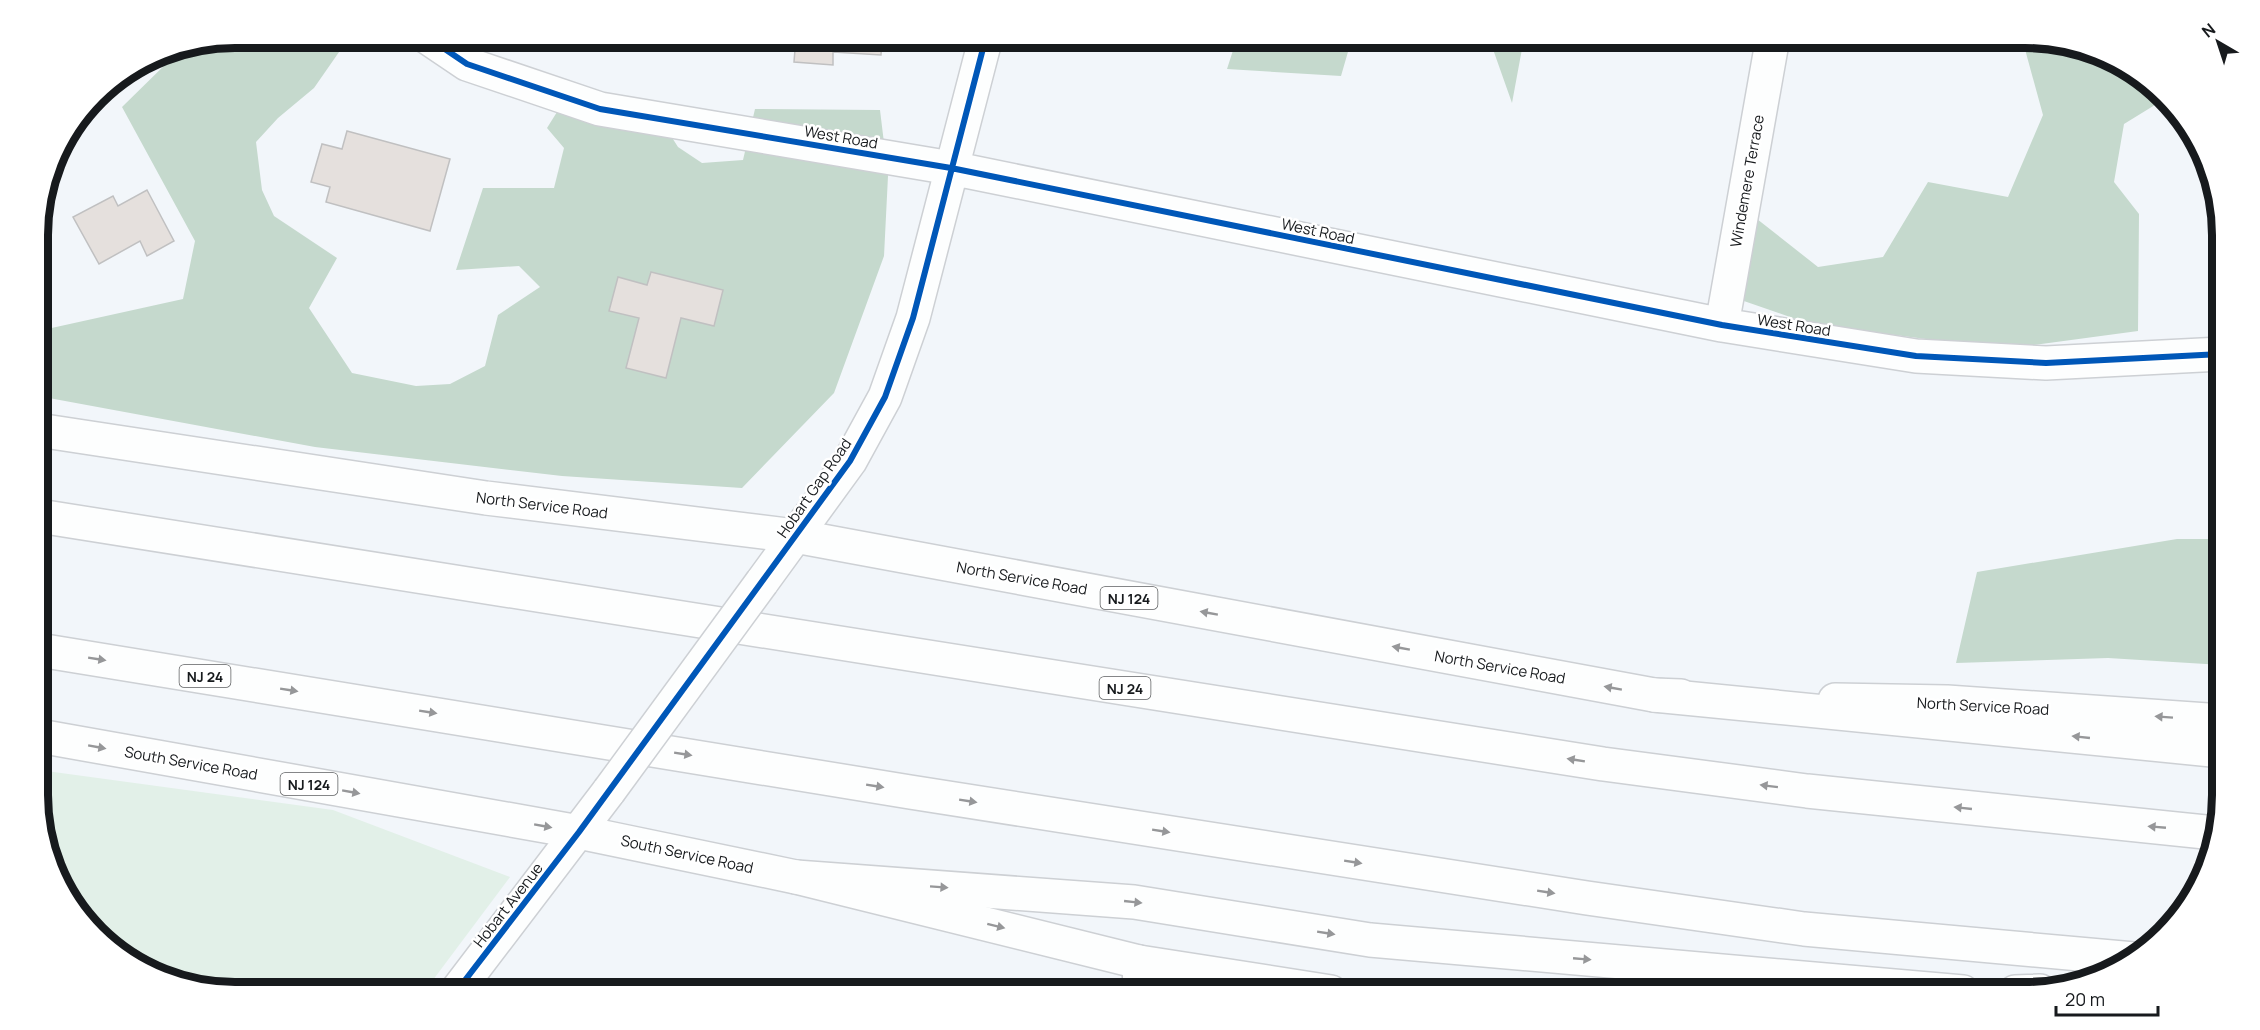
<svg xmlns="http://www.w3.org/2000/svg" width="2260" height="1030" font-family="Manrope,sans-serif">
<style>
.green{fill:#e2f0e8}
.forest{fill:#c5d9cd}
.building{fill:#e5e0dd;stroke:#c0c0c1;stroke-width:1.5}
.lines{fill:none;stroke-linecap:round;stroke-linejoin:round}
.minor-casing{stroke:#cdd0d4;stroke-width:36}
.major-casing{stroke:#cdd0d4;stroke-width:36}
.highway-casing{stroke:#cdd0d4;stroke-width:36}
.minor{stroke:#fdfefe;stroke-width:33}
.major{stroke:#fdfefe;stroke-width:33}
.highway{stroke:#fdfefe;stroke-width:33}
.minor-bridge-casing{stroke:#cdd0d4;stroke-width:36;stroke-linecap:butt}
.minor-bridge{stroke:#fdfefe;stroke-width:33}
.cycleway-casing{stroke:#fff;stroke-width:10}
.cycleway{stroke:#0057b8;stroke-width:6}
.oneway{fill:#969799}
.labels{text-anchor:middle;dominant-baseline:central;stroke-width:5;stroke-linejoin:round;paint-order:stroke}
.shield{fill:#fff;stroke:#5d5f61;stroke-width:1.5}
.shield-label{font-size:14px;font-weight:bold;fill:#171a1d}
.street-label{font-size:15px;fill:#171a1d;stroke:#fff}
.rim{fill:none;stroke:#171a1d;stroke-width:8}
</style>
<rect width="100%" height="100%" fill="#f2f6fa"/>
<path class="green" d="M39,770L333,810L510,877L424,992H235L159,977L78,915L39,821Z"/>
<path class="forest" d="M235,38H346V42L314,88L278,118L256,142L262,190L274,216L337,258L309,308L352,373L416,386L450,384L485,366L498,315L540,287L519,266L456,270L483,188H554L564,148L547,128L572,88L655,111L678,147L702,163L743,160L755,109L880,110L888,176L884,256L834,393L742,488L562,476L315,447L38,396V331L183,299L195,241L122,107L174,56L194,46Z
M1237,38V37L1352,38L1341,76L1227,69Z
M1489,38H1524L1512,103Z
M2000,38H2025L2101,53L2163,100L2124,124L2114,182L2139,214L2138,331L2003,349L1810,324L1741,300L1757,219L1818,267L1883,257L1928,182L2008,197L2043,115L2023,42Z
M2177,539H2222V665L2108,658L1956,663L1977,572Z"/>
<path class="building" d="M796,37H882L881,55L833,52V65L794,62Z
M347,131L450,159L430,231L326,202L330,187L311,182L322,144L342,149Z
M147,190L174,241L147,256L140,241L99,264L73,217L113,196L118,206Z
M651,272L723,290L714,326L681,318L666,378L626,368L639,318L609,311L618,277L647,285Z"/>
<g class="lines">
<g class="minor-casing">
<path id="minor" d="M427,37L467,64L600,109L951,168L1722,325L1916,356L2046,363L2221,354
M1722,325L1773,37
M762,582L850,461L885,397L913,318L986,37
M1139,962L1140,992
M456,992L609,791"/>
</g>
<g class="major-casing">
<path id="major" d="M38,430L486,498L795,536L1654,695L1681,696
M1835,700L1947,702L2222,721
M39,736L579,832L796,877L1139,962L1331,992"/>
</g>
<g class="highway-casing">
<path id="highway" d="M39,516L1603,764L1807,791L2215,833
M39,650L910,792L1587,898L1804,929L2134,959
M1654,695L2222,751
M796,877L1134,902L1370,940L1963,992
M2015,992L2040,991"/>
</g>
<use href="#minor" class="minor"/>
<use href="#major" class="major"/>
<use href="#highway" class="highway"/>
<g class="minor-bridge-casing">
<path id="minor-bridge" d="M609,791L762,582"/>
</g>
<use href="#minor-bridge" class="minor-bridge"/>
<g class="cycleway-casing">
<path id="cycleway" d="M427,37L467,64L600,109L951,168L1722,325L1916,356L2046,363L2221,354
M456,992L579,832L850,461L885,397L913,318L986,37"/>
</g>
<use href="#cycleway" class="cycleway"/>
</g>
<defs><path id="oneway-solid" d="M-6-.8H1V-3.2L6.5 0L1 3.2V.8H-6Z" transform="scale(1.5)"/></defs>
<g class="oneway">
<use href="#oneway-solid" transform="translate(1209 613) rotate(-170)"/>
<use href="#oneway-solid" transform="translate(1401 648) rotate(-170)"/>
<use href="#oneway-solid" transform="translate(97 659) rotate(9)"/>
<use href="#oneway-solid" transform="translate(1613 688) rotate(-170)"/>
<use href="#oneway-solid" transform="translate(289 690) rotate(9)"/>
<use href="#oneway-solid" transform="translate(428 712) rotate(9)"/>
<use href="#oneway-solid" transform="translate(2164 717) rotate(-176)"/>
<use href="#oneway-solid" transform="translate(2081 737) rotate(-174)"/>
<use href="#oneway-solid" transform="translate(97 747) rotate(10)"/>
<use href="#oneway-solid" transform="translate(683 754) rotate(9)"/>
<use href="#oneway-solid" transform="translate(1576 760) rotate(-171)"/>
<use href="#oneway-solid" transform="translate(875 786) rotate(9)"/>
<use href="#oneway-solid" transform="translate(1769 786) rotate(-173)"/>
<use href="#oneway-solid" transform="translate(351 792) rotate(10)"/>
<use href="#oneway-solid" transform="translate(968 801) rotate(9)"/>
<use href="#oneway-solid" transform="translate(1963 808) rotate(-174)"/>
<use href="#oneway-solid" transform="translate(543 826) rotate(10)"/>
<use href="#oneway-solid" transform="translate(2157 827) rotate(-175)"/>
<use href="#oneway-solid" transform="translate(1161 831) rotate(9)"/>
<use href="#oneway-solid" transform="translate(1353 862) rotate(9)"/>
<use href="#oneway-solid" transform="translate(939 887) rotate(4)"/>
<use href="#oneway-solid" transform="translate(1546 892) rotate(9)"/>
<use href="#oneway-solid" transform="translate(1133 902) rotate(6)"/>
<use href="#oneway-solid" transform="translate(996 926) rotate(14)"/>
<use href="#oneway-solid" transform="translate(1326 933) rotate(9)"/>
<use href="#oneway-solid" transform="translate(1582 959) rotate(5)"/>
</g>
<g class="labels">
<g class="shield">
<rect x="1100.5" y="587" width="57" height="22" rx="4.5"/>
<rect x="179.5" y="665" width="51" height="22" rx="4.5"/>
<rect x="1099.5" y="677" width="51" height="22" rx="4.5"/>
<rect x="280.5" y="773" width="57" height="22" rx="4.5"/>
</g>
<g class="shield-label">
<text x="1129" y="598">NJ 124</text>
<text x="205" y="676">NJ 24</text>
<text x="1125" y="688">NJ 24</text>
<text x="309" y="784">NJ 124</text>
</g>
<g class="street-label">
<text transform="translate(841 137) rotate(10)">West Road</text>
<text transform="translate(1747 181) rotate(-80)">Windemere Terrace</text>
<text transform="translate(1318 231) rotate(12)">West Road</text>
<text transform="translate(1794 325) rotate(9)">West Road</text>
<text transform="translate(814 488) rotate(-55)">Hobart Gap Road</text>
<text transform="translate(542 505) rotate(7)">North Service Road</text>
<text transform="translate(1022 578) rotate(10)">North Service Road</text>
<text transform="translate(1500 667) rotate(10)">North Service Road</text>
<text transform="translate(1983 706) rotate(3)">North Service Road</text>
<text transform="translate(191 763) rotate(10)">South Service Road</text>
<text transform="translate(687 854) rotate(12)">South Service Road</text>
<text transform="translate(508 905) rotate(-52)">Hobart Avenue</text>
</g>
</g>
<path d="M0 0H2260V1030H0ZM235 48H2025A187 187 0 0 1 2212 235V795A187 187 0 0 1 2025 982H235A187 187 0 0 1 48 795V235A187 187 0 0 1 235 48Z" fill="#fff" fill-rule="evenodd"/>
<path class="rim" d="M235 48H2025A187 187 0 0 1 2212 235V795A187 187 0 0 1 2025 982H235A187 187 0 0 1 48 795V235A187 187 0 0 1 235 48Z"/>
<g transform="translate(2218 42) rotate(321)" stroke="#ffffff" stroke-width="4.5" paint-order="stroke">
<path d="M0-4.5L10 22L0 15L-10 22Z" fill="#171a1d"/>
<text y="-9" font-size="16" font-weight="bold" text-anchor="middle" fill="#171a1d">N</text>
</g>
<path d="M2056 1006v9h102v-9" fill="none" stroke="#171a1d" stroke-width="3"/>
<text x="2065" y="1006" font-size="18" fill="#171a1d" stroke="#ffffff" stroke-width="4.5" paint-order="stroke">20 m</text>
</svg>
